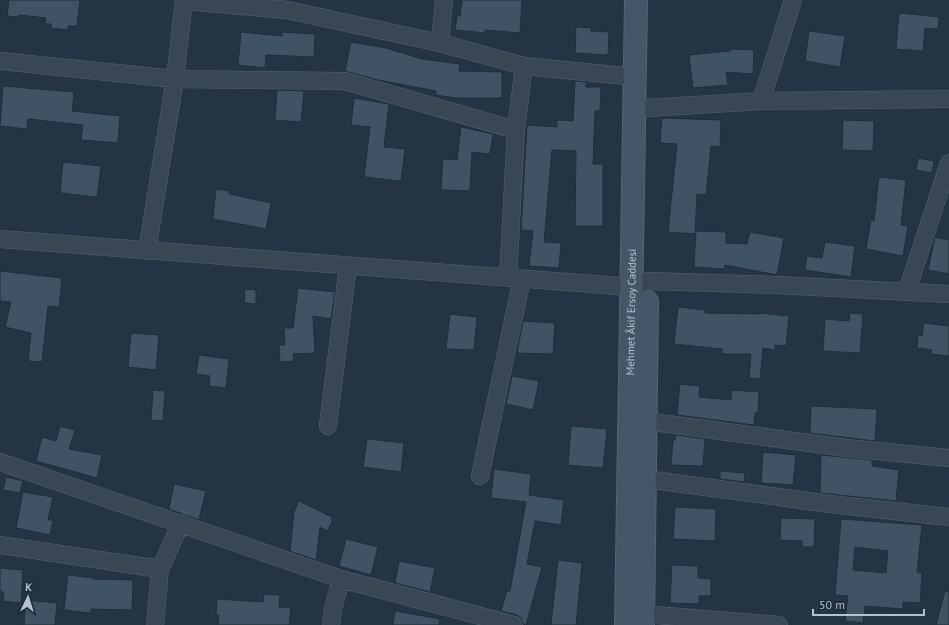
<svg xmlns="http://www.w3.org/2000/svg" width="949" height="625" font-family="'PT Sans',sans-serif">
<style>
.building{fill:#405365;stroke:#1f2d3c;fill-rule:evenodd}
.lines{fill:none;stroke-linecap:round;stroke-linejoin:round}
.street-casing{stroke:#576472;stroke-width:18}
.secondary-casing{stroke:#576472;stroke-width:24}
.street{stroke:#394654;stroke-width:17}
.secondary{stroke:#465568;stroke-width:22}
.labels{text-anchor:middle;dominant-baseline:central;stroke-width:4;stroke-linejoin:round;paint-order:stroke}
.street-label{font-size:11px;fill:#b6c1ce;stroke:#1d2b3a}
</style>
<rect width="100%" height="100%" fill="#243445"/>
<path class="building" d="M9,0H80L77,26H68V30L51,28V24H45L46,18L19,15V17L7,16Z
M462,0H522L520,33L485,30V33L455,30L457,16H460Z
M899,13L939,17L938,29L925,28L923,51L896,49Z
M576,27L592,28L591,31L609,32L608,55L575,53Z
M809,31L845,36L840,67L805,61Z
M241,32L282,36V32L315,34L314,57L266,55L265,68L238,65Z
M351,42L386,48L422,59L460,64L459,71L502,72V98H456L436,95V91L378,80L345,71Z
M730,49L754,50L753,74L726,72L728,85L693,88L689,55L730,51Z
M575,81L586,82V87H601L600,111H595L593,164H603V226H575L576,151L552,150L544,242L561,243L559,268L529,266L533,231L521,230L527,125L557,127V120L573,121Z
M3,86L74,92L72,111L120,116L118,143L81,140L83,125L28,119L27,129L0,126Z
M277,90L304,91L301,122L275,120Z
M354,98L389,104L384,147L405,149L401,181L364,177L370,127L351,125Z
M662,118L721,120L720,147L711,146L706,195L697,194L695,234L668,232L677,144L660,143Z
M843,120L874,121L873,151L842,150Z
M461,127L493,134L490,154L472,152L470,191L441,190L443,159L457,160Z
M918,158L934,161L932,173L916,170Z
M63,162L101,166L97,197L60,193Z
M879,177L906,180L901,225L908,226L903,256L866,249L871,220L874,221Z
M216,189L229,191V194L271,203L266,229L213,219Z
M696,231L726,232V243L747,244L750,232L784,238L777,275L725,265L724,269L694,267Z
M935,237L949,240V274L928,270Z
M825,242L855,246L851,277L805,270L807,256L822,258Z
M0,271L62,278L59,307L48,306L42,362L28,361L31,333L5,327L11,302L0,301Z
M298,288L335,292L331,319L313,316L315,353L293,354L294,361L280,362L279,345H285L284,328H293Z
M245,289L256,290V304L244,303Z
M678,307L706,310L705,313L760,314V313L789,316L786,346L775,345V350L763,348L760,379L749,378L751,354H722V349L674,344Z
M850,313L863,314L860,353L823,351L825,319L849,321Z
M450,314L477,317L474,350L446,349Z
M523,321L555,323L553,354L517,353Z
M924,323L949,326V356L931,354L932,350L917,348L918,335L922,336Z
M131,333L159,335L156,370L128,367Z
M199,355L229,359L226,388L209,386L210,376L196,374Z
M512,376L539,381L533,410L506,404Z
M680,384L700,386L699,397L731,400L732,390L759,392L758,413H755L754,425L677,415Z
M153,390L165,391L163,421L151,420Z
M811,406L877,409L875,441L810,433Z
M60,426L75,430L69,449L102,455L97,478L36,461L42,437L56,441Z
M571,426L607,429L603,468L568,465Z
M676,435L705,439L703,466L671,465L673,440H675Z
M367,439L404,443L401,472L363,467Z
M763,452L796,455L793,485L761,483Z
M821,455L872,460V466L899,470L896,501L820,493Z
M494,469L531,474L529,495L564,500L561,525L535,521L527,564L542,567L526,625H524L521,618L517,615L501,611L507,591H510L526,502L491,498Z
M720,471L745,473L744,482L720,479Z
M6,477L23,481L20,493L3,490Z
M174,484L206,491L199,520L169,509Z
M23,492L53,497L48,520H53L50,535L16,528Z
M299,501L332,517V522L327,531L320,527L316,560L290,551L294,512Z
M675,507L716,509L715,541L673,539Z
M781,518L815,519L814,547H802V541L780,540Z
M841,519L922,525L917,572L922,573L920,603L903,602V609L865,606L863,623L845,621L848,596L835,595ZM855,547L888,551L886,573L853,570Z
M346,539L378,547L371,575L339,566Z
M558,560L582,563L576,625H551Z
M399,561L435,568L430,592L395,583Z
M672,565L698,566V578L711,579V596H699V604L670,603Z
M0,568L23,570L21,603L3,601L4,592H0Z
M68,575L94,578V579L133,580L132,610L91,609L90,613L64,610Z
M945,591L949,592V625H936Z
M264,594L280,595L279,607L291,608L289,625H218L219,615H216L217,599L263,602Z
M26,600L57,603L55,625H24Z
M395,611L440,619L439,625H393Z"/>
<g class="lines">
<g class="street-casing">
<path id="street" d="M184,1L287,10L440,43L524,66L636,77
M440,43L444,0
M0,61L175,79L345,81L516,130
M761,101L793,0
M647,108L761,101L949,99
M0,239L632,287L647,281L777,285L949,294
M147,251L175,79L184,0
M508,278L516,130L524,66
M907,291L949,163
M645,421L847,448L949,458
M328,426L348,266
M0,462L341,579L514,625
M480,476L522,279
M646,479L830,504L949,517
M0,545L160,569
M643,614L779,625
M155,625L160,569L181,523
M331,625L333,609L341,579"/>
</g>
<g class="secondary-casing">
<g id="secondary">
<path id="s1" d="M626,625L636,0"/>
<path d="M643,625L647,302"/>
</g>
</g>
<use href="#street" class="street"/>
<use href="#secondary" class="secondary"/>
</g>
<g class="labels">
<g class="street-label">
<text stroke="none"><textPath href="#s1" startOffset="313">Mehmet Âkif Ersoy Caddesi</textPath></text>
</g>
</g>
<g transform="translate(28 597) rotate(4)" stroke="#1d2b3a" stroke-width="3" paint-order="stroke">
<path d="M0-3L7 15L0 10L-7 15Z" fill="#b6c1ce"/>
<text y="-6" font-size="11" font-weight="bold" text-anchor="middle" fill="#b6c1ce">K</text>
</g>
<path d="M813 609v6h111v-6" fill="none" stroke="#b6c1ce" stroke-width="2"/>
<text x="819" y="609" font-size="12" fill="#b6c1ce" stroke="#1d2b3a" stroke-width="3" paint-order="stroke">50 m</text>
</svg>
